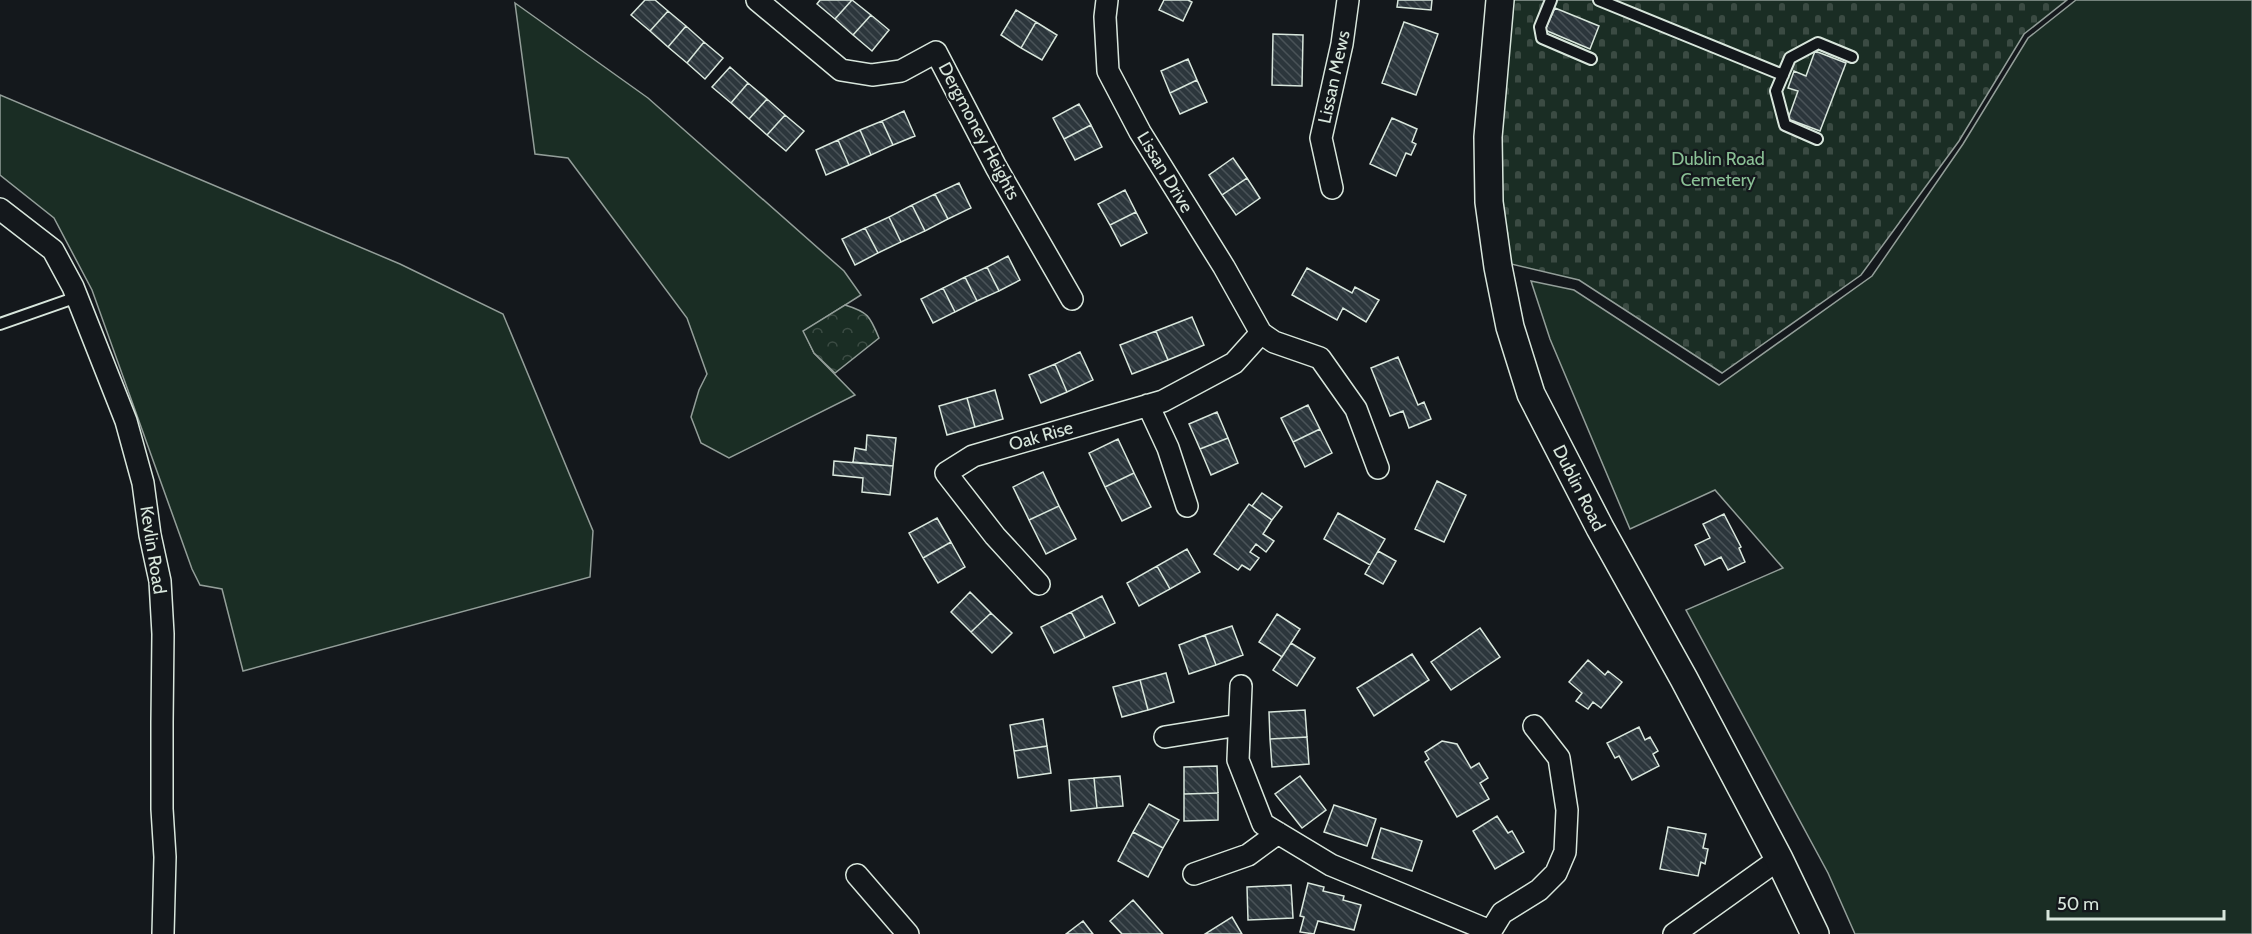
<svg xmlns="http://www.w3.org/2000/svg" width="2252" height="934" font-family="Cabin,sans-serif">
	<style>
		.grass { fill: #1a2d24; stroke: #939e99; stroke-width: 1.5 }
		.cemetery { fill: url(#cemetery-stones); stroke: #939e99; stroke-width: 1.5 }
		.park { fill: url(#park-crowns); stroke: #939e99; stroke-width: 1.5 }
		.building { fill: url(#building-back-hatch); stroke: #d8e6dc; stroke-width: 1.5 }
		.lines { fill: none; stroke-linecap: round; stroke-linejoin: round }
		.service-casing { stroke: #d8e6dc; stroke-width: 14 }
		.minor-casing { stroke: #d8e6dc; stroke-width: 24 }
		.tertiary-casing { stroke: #d8e6dc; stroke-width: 30 }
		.service { stroke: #14181c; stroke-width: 10 }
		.minor { stroke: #14181c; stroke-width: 21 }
		.tertiary { stroke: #14181c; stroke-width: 27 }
		.labels { text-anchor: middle; stroke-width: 4.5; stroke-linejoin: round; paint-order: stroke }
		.street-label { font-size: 18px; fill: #d8e6dc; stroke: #14181c }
		.park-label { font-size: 18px; fill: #8ac095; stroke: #14181c }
	</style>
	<defs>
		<pattern id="cemetery-stones" width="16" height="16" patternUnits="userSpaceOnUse" patternTransform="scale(1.5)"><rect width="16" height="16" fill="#1a2d24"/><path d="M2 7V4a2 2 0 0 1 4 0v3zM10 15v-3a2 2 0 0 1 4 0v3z" fill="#3b4b43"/></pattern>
		<pattern id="park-crowns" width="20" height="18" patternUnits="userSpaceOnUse" patternTransform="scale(1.5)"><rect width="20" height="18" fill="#1a2d24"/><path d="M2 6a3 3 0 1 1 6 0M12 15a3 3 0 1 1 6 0" fill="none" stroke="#3b4b43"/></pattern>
		<pattern id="building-back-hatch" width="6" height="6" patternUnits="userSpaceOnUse" patternTransform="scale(1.5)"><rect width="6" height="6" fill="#2c363c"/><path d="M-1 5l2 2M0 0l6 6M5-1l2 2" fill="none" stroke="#4a5358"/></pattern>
	</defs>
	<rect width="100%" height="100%" fill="#14181c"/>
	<!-- grass -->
	<path class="grass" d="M2076,0H2252V934H1855L1828,873L1686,610L1783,568L1715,490L1630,529L1550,339L1531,281L1574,290L1719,385L1872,276L1963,144L2028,38Z
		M515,3L648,98L844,271L861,295L804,331L814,353L855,395L729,458L701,443L691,417L699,390L707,374L687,318L568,158L535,154Z
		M0,95L400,264L503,314L593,531L590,577L243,671L222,589L200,585L192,569L92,290L54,218L0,175Z"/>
	<!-- cemetery -->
	<path class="cemetery" d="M1512,0H2067L2024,34L1959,141L1861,275L1722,373L1579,280L1511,264L1502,200L1501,137Z"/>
	<!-- park -->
	<path class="park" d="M845,305C868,312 870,316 879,338L835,373L814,353L803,331Z"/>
	<!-- building -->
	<path class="building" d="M645,0H655L668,11L650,31L631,15Z
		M820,0H852L835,19L817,4Z
		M852,0L871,15L853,35L835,19Z
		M1164,0H1188L1192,2L1183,21L1159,10Z
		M1398,0H1432L1431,10L1397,7Z
		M1555,8L1599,26L1590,49L1545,30Z
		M1016,10L1036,22L1021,48L1001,35Z
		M668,11L686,26L668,47L650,31Z
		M871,15L889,30L872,51L853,35Z
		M1036,22L1057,35L1042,60L1021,48Z
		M1404,22L1438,34L1416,95L1382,83Z
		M686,26L704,42L687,63L668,47Z
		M1273,34L1303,35L1302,86L1272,85Z
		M704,42L723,58L705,79L687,63Z
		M1815,51L1846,63L1820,131L1788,119L1798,91L1788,88L1794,71L1806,76Z
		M1188,59L1197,80L1170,93L1161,71Z
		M730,67L748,83L731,103L712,87Z
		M1197,80L1207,102L1180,114L1170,93Z
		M748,83L767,99L749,119L731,103Z
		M767,99L785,115L767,135L749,119Z
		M1079,104L1091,125L1064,139L1053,118Z
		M904,111L915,136L893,145L882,121Z
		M785,115L804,131L786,151L767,135Z
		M1392,118L1417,129L1412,142L1416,144L1411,155L1406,153L1396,176L1370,164Z
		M882,121L893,145L871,155L860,130Z
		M1091,125L1102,147L1075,160L1064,139Z
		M860,130L871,155L849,165L838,140Z
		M838,140L849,165L826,175L816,150Z
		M1233,158L1247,178L1222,195L1209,175Z
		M1247,178L1260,198L1236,215L1222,195Z
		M959,183L971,208L948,219L935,194Z
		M1125,190L1136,212L1110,225L1098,204Z
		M935,194L948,219L925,231L912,205Z
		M912,205L925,231L901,242L889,217Z
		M1136,212L1147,233L1121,246L1110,225Z
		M889,217L901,242L878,253L865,228Z
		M865,228L878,253L855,265L842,239Z
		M1008,256L1020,280L999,291L987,267Z
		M987,267L999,291L977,301L965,277Z
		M1307,268L1352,293L1355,287L1379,300L1366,322L1343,308L1337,320L1292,295Z
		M965,277L977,301L955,312L943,288Z
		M943,288L955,312L933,323L921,299Z
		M1192,317L1204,345L1168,360L1156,331Z
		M1156,331L1168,360L1132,374L1120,345Z
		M1080,352L1093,380L1067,392L1055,364Z
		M1398,357L1418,405L1424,402L1431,419L1409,428L1403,411L1390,416L1371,368Z
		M1055,364L1067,392L1041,403L1029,375Z
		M995,390L1003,419L975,427L967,398Z
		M967,398L975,427L947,435L939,406Z
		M1308,405L1320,429L1293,442L1281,418Z
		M1217,412L1228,438L1200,449L1189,424Z
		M1320,429L1332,453L1305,467L1293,442Z
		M867,435L896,438L893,466L853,462L855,448L866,450Z
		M1228,438L1238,463L1211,475L1200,449Z
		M1118,439L1134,473L1105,487L1089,453Z
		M834,461L893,466L890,495L862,492L863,478L833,475Z
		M1043,472L1059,506L1029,520L1013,487Z
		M1134,473L1151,507L1122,521L1105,487Z
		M1437,481L1466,495L1444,542L1415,529Z
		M1262,493L1282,507L1272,520L1252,506Z
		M1249,504L1272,520L1263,534L1274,541L1266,552L1256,544L1250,552L1259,558L1250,570L1242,565L1238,570L1214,554Z
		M1059,506L1076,539L1046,554L1029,520Z
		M1338,513L1385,539L1370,565L1324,539Z
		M1724,514L1741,547L1739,548L1745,562L1728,570L1721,557L1705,565L1695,545L1710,538L1703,524Z
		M937,518L951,542L923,558L909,533Z
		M951,542L965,567L938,583L923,558Z
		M1187,549L1200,572L1170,589L1157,566Z
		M1378,551L1396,561L1383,584L1365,574Z
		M1157,566L1170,589L1139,606L1127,583Z
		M970,592L991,613L971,632L951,612Z
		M1102,596L1115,623L1085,638L1071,612Z
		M1071,612L1085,638L1054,653L1041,627Z
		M991,613L1012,633L992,653L971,632Z
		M1277,614L1300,629L1282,657L1259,642Z
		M1232,626L1243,655L1216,665L1205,635Z
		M1480,628L1500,657L1451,690L1431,662Z
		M1205,635L1216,665L1189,674L1179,645Z
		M1291,643L1315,658L1297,686L1273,670Z
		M1412,654L1429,680L1374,716L1357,688Z
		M1588,660L1605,675L1608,671L1622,682L1601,708L1593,702L1588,709L1576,701L1582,693L1569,682Z
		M1166,673L1174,702L1148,710L1140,680Z
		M1140,680L1148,710L1122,717L1113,687Z
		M1305,710L1307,737L1270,739L1269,712Z
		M1043,719L1047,746L1014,751L1010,725Z
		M1639,727L1645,740L1650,737L1658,751L1653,754L1659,766L1632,780L1619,756L1615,758L1607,743Z
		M1307,737L1309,764L1272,767L1270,739Z
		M1442,741L1457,744L1471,768L1479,763L1488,778L1480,783L1489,799L1457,817L1425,762L1429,759L1425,752Z
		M1047,746L1051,773L1018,778L1014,751Z
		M1217,766L1218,793L1184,794V767Z
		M1120,776L1123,806L1097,808L1094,778Z
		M1300,776L1326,810L1302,828L1275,794Z
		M1094,778L1097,808L1071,811L1069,780Z
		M1218,793V820L1184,821V794Z
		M1149,804L1179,820L1163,848L1133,832Z
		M1334,805L1376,819L1367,846L1324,832Z
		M1497,816L1508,833L1512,831L1524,852L1495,869L1473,831Z
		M1668,827L1706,834L1703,848L1708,849L1705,864L1701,862L1698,876L1660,869Z
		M1381,828L1422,841L1412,871L1372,858Z
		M1133,832L1163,848L1148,877L1118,861Z
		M1308,883L1324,887L1323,891L1344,896L1343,900L1361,905L1354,930L1318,921L1314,934L1300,932L1304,917L1300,916Z
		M1291,885L1293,918L1248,920L1247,887Z
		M1133,900L1163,934H1122L1110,921Z
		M1232,917L1242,934H1205Z
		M1083,921L1093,934H1066Z"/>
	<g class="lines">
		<!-- service casing -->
		<g class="service-casing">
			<path id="service" d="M1551,0L1540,27L1542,38L1591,59
				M1599,0L1783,75
				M1817,139L1785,125L1776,91L1790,58L1818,43L1852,57
				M0,324L77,297"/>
		</g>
		<!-- minor casing -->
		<g class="minor-casing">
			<path id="minor" d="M757,0L841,70L872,75L901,71L936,52L996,167L1072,299
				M1107,0L1105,17L1108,71L1140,132L1224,267L1261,333L1274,342L1320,358L1356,409L1378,468
				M1332,188L1321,138L1342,44L1348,0
				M0,209L53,250L73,287L126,421L143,483L150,535L160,581L163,634L162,722V809L165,857L163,934
				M1148,405L1168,448L1187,506
				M1039,584L995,536L946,473L973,456L1163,401L1234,363L1261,333
				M1241,686L1238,760L1263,824L1331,865L1490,931
				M1165,737L1239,725
				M1194,874L1248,855L1278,833
				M857,875L908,934
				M1489,934L1502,913L1539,890L1556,873L1565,852L1567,810L1559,758L1534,726
				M1674,934L1779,859"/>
		</g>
		<!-- tertiary casing -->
		<g class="tertiary-casing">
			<path id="tertiary" d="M1500,0L1488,137L1489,202L1498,267L1510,327L1531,394L1600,528L1684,679L1779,859L1815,934"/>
		</g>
		<!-- service -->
		<use href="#service" class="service"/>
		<!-- minor -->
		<use href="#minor" class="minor"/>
		<!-- tertiary -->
		<use href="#tertiary" class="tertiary"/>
	</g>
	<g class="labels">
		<!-- street labels -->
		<g class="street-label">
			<text transform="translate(1334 77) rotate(-78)" y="6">Lissan Mews</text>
			<text transform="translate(979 131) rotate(62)" y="6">Dergmoney Heights</text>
			<text transform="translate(1165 172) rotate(59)" y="6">Lissan Drive</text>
			<text transform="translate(1041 436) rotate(-16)" y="6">Oak Rise</text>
			<text transform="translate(1579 488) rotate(63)" y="6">Dublin Road</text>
			<text transform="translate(153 550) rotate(81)" y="6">Kevlin Road</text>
		</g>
		<!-- park labels -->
		<g class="park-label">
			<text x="1718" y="165">Dublin Road<tspan x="1718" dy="21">Cemetery</tspan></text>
		</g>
	</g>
	<!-- scale -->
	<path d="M2048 910v9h176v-9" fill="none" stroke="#d8e6dc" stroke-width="3"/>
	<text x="2057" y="910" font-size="18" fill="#d8e6dc" stroke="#14181c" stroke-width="4.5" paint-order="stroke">50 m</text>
</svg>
